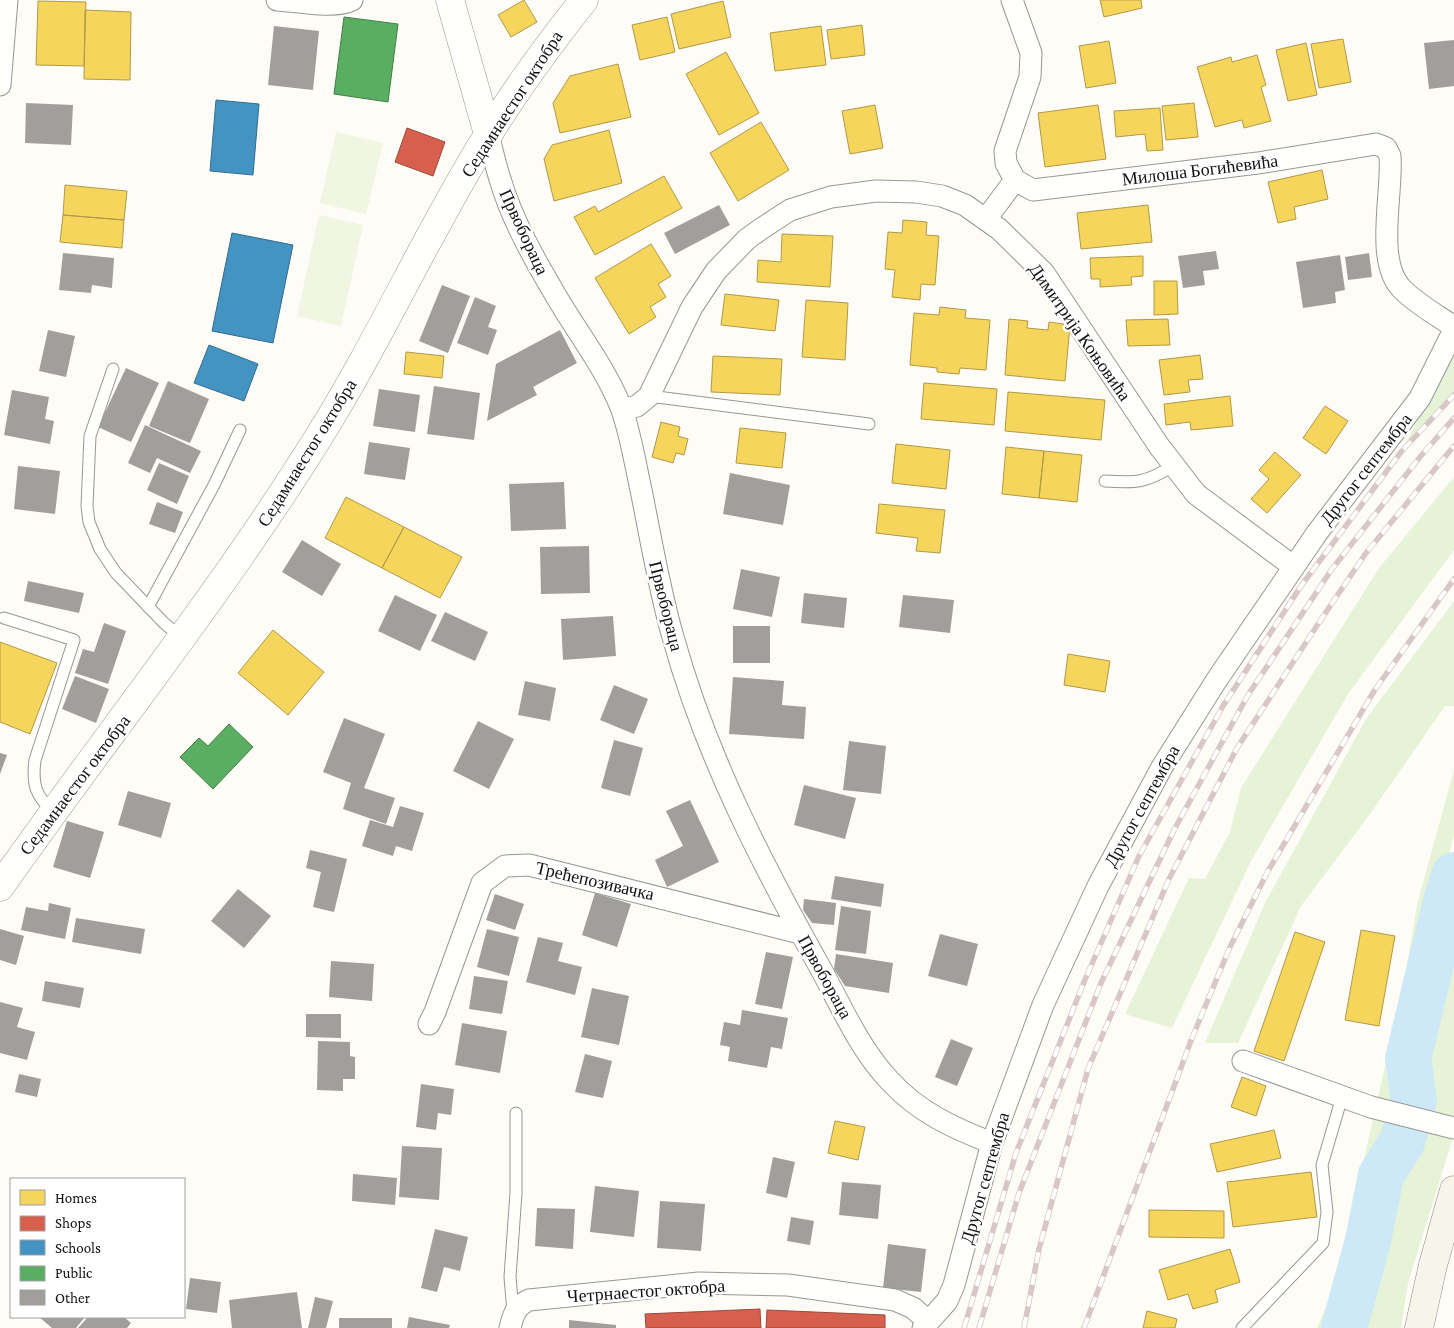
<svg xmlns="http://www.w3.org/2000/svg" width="1454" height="1328" font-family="'Crimson Pro',serif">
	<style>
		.green { fill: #e7f3d7 }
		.pitch { fill: #f0f6e1 }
		.homes { fill: #f6d55c; stroke: #b19a46 }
		.shops { fill: #d6604d; stroke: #9b483b }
		.schools { fill: #4393c3; stroke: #346c8e }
		.public { fill: #5aae61; stroke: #447f49 }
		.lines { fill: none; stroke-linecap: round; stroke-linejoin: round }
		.river { stroke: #cde8f7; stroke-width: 46 }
		.building { fill: #a19f9c }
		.service-casing { stroke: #979795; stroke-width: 13 }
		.minor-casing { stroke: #979795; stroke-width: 23 }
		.tertiary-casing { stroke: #979795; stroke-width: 29 }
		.secondary-casing { stroke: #8e8d8b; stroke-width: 29 }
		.service { stroke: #fffffe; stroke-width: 11 }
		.minor { stroke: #fffffe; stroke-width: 21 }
		.tertiary { stroke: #fffffe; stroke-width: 28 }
		.secondary { stroke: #f6f4eb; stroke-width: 28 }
		.rail-casing { stroke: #d9c6c7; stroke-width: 5.5 }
		.rail { stroke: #fff; stroke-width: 4; stroke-dasharray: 11; stroke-linecap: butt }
		.labels { text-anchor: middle; stroke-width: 5; stroke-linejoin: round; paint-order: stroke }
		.street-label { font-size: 18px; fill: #111; stroke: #fff }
	</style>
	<rect width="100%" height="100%" fill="#fdfcf7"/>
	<!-- green -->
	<path class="green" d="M1454,353V395L1401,452L1450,359Z
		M1454,477V550L1348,694L1251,861L1172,1028L1125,1014L1189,878L1205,879L1230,832L1241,788L1379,568Z
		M1454,601V706H1445L1370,814L1301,906L1238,1043H1205L1265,903L1366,719Z
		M1454,770V835L1417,972L1436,965L1454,896V1134L1408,1283L1401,1328H1317L1337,1280L1405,977L1417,905Z"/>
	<!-- pitch -->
	<path class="pitch" d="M336,132L383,143L366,214L320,203Z
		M319,215L363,225L341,326L297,316Z"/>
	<!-- homes -->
	<path class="homes" d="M524,0L537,22L511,37L498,15Z
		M1100,0H1141L1142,8L1104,17Z
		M38,1L86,2L84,66L36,65Z
		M723,1L731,37L679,49L671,14Z
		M85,10L131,12L130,80L84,79Z
		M667,17L675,52L640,60L632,25Z
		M862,25L865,55L831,59L827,30Z
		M821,26L826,65L775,71L770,33Z
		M1343,39L1351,82L1319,88L1311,44Z
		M1109,41L1116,83L1086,88L1079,46Z
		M1306,43L1317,95L1288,101L1276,50Z
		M726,52L759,113L719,135L686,74Z
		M1257,55L1266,85L1261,87L1271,121L1244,128L1242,120L1215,127L1197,67L1231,57L1232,62Z
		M618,64L631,117L560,133L553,103L570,76Z
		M1194,103L1198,137L1166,140L1162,106Z
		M875,105L883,148L850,154L842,111Z
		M1098,105L1106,159L1045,167L1038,113Z
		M1160,108L1163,150L1147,151L1145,134L1116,137L1114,111Z
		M761,122L789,170L738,201L710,153Z
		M609,130L622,183L554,201L544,159L552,145Z
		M1322,170L1328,199L1294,207L1296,219L1278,223L1268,182Z
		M664,176L682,208L595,255L574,217L595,206L598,212Z
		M65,185L127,191L124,220L63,215Z
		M1148,205L1152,242L1081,249L1077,213Z
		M63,215L124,220L122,248L60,242Z
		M903,220L927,222L926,235L939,236L935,285L921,284L920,300L892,297L895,270L885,269L888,232L902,233Z
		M782,234L833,236L830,287L757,282L758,260L781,262Z
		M651,244L671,276L658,284L666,297L650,307L656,317L629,334L595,278Z
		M1143,256V276L1131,277L1132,285L1100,287V279H1091L1090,258Z
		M1154,281H1177L1178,314L1154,315Z
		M725,294L779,300L775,331L721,325Z
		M806,300L848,303L845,360L802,357Z
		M940,307L966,310L965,318L990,320L986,370L960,368L959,374L937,372V368L910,365L914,313L939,315Z
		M1009,319L1028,321L1027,328L1048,330L1049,322L1070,325L1065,381L1005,375Z
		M1168,319L1170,345L1128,346L1126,320Z
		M406,352L444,356L442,378L404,374Z
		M1200,355L1203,379L1188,380L1190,392L1164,395L1159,360Z
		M713,356L782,359L780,395L711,392Z
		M924,383L997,389L994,425L921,419Z
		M1008,392L1105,400L1101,440L1005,431Z
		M1230,396L1233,426L1191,430L1190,422L1166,425L1164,404Z
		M1325,406L1348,421L1326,454L1303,438Z
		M661,422L680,427L678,436L688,439L684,455L676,453L673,463L652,457Z
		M740,428L786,433L782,468L736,463Z
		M896,444L950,450L946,489L892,483Z
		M1006,447L1044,451L1039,498L1002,494Z
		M1044,451L1082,455L1077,502L1039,498Z
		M1275,452L1301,475L1267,513L1251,499L1269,479L1259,470Z
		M346,497L404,527L382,568L325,538Z
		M879,504L945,510L940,553L916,551L918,538L876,533Z
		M404,527L462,557L440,598L382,568Z
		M273,630L324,672L288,715L238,673Z
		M0,642L57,663L30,734L0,722Z
		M1068,654L1110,661L1105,692L1064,685Z
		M1361,930L1395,936L1379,1026L1345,1020Z
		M1295,932L1325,942L1284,1061L1254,1051Z
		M1242,1077L1266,1086L1256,1116L1231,1107Z
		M835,1121L865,1127L858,1160L828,1153Z
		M1274,1130L1281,1158L1217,1172L1210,1144Z
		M1311,1172L1317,1217L1233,1227L1227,1182Z
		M1149,1210L1224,1211V1238L1149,1237Z
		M1230,1249L1240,1282L1215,1290L1218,1302L1193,1309L1188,1294L1168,1300L1159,1270Z
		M1147,1311L1177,1319L1175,1328H1143Z"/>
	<!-- shops -->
	<path class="shops" d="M407,128L445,142L433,176L395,162Z
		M760,1309L761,1328H646L645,1314Z
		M767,1310L885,1315V1328H766Z"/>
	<!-- schools -->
	<path class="schools" d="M216,100L259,104L253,175L210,171Z
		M232,233L293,245L273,343L212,331Z
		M209,345L258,364L244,401L194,383Z"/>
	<!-- public -->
	<path class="public" d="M344,17L398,24L388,102L334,94Z
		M229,724L253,747L213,789L180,757L199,738L208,746Z"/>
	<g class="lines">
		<!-- river -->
		<path class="river" d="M1344,1328L1368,1241L1381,1175L1402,1142L1414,1101L1408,1059L1445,905L1454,875"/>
	</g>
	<!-- building -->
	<path class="building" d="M274,26L319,31L313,90L268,85Z
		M1454,40V86L1429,89L1424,43Z
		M26,103L73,105L71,145L25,143Z
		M719,205L730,225L675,254L664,233Z
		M1216,251L1219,269L1203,271L1205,285L1183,288L1178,256Z
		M63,253L114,258L112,288L92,285L91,293L59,290Z
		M1369,253L1372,277L1348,280L1345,257Z
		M1340,255L1345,290L1335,292L1336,303L1303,308L1296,262Z
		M442,285L470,296L448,353L419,341Z
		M475,297L496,306L488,327L497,330L488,355L457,343Z
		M48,330L75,336L66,377L39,371Z
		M560,330L577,363L533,387L537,395L487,421L496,364Z
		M126,368L159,383L131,442L98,427Z
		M168,381L209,399L190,443L149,426Z
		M434,386L480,393L474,440L427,434Z
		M379,389L420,395L415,432L373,426Z
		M12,390L49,397L45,419L54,421L50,444L4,435Z
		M145,425L201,451L190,473L157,458L150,473L128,463Z
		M369,442L410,448L405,480L364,474Z
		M159,463L189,476L177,504L147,490Z
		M18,466L60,471L55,514L14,509Z
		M730,473L790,485L783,525L723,514Z
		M564,482L566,529L511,531L509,484Z
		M157,502L183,512L175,533L149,524Z
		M302,540L341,564L322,596L282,572Z
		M589,546L590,593L541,594L540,547Z
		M741,569L780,577L772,617L733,609Z
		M28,581L84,593L79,613L24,601Z
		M804,593L847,598L844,628L801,623Z
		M395,595L437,615L420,651L378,631Z
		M903,595L954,600L950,633L899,627Z
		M445,612L488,632L475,661L431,641Z
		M613,616L616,656L563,660L561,619Z
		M104,623L126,631L108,684L75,673L83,649L94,652Z
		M733,626H770V663H733Z
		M75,676L109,689L96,723L62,709Z
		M733,677L784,681L782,705L806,707L804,739L729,734Z
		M525,681L556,688L550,721L518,715Z
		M614,685L648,699L634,734L600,720Z
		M344,718L385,734L364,788L395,798L386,824L343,809L351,783L323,772Z
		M478,721L514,739L489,789L453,771Z
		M614,740L643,748L630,796L601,788Z
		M849,741L886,746L881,794L843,790Z
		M0,753L7,755L0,774Z
		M804,785L856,798L845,839L794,825Z
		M128,791L171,803L161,838L118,825Z
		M690,800L719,862L667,887L655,860L683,846L666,811Z
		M400,806L424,813L412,851L396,846L393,856L362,846L370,820L393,827Z
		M67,821L104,832L90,878L53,867Z
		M310,850L347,859L334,912L313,907L321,872L306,868Z
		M835,876L884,884L881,907L831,899Z
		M238,889L271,916L244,948L211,921Z
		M595,893L631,904L617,947L582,935Z
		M495,894L524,904L515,930L486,920Z
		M804,899L836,903L834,925L812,923L803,910Z
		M49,903L71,908L65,939L21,930L26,907L48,911Z
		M841,906L871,911L866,954L835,950Z
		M76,918L145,929L141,954L72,942Z
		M0,929L24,936L16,965L0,960Z
		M487,929L519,937L509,976L477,967Z
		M940,934L978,944L967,986L928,976Z
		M538,937L563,943L558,961L582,967L575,995L526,982Z
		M766,952L793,957L782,1009L755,1004Z
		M836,954L893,963L889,993L845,986L834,969Z
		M331,961L374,964L372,1001L329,997Z
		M474,976L508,981L502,1014L469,1009Z
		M45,981L84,988L80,1008L42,1001Z
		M592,988L629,996L619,1045L581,1037Z
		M0,1002L23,1008L17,1027L35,1032L27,1060L0,1053Z
		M742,1010L788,1018L782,1049L771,1047L767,1068L728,1061L730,1047L720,1045L724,1022L740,1025Z
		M306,1014H341V1038L306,1037Z
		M462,1023L507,1031L500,1073L455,1065Z
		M951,1039L973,1048L957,1086L935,1077Z
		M318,1041L350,1042V1056L355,1057V1079H343V1091L317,1090Z
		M585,1054L612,1061L603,1098L575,1092Z
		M19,1074L41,1079L37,1097L15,1092Z
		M421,1084L454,1089L451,1115L438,1113L436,1130L416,1127Z
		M402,1146L442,1148L439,1200L399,1197Z
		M773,1157L795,1162L787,1198L766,1193Z
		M353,1174L397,1178L395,1205L352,1201Z
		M842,1182L881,1185L878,1219L839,1215Z
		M595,1186L639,1191L634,1237L590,1232Z
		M660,1201L705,1204L701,1251L657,1248Z
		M537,1208L575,1209L573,1249L535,1246Z
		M791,1217L814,1221L810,1245L787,1241Z
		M435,1229L468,1237L460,1271L444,1267L437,1292L421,1288Z
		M888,1244L926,1249L921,1292L883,1288Z
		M190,1278L221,1282L217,1313L186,1309Z
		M297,1292L302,1328H232L229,1300Z
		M315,1297L333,1301L326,1328H308Z
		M39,1317H85L76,1328H52Z
		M88,1317H124L131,1323L127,1328H78Z
		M409,1317L450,1325L449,1328H407Z
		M339,1318H392V1328H339Z
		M569,1320L616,1325V1328H569Z"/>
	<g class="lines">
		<!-- service casing -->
		<g class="service-casing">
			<path id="service" d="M113,369L90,436L87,506L89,522L100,549L116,573L164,623L182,638
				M649,396L869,424
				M1105,481C1137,483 1145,483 1173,466
				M148,607L214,485L240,430
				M4,618L74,640L35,760C32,784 35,796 54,812
				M513,1312L510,1277L516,1193V1113
				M1242,1328L1323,1243L1327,1212L1322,1165L1342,1097"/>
		</g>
		<!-- minor casing -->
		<g class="minor-casing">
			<path id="minor" d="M277,0C296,1 335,9 352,0
				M1012,0L1031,53L1030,77L1005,151L1006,163L1015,180
				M0,85L7,0
				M488,134C492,149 495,164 500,179C511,217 532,255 552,289C575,330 605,366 622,410C631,436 635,463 641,490C651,539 659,589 673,637C706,756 762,864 822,971C842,1008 860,1049 889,1080C918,1112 953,1128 992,1143
				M986,219L1015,180L1033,190L1258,163L1376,144L1386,148L1390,156C1393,192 1375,260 1401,288C1415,303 1437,315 1454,327
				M622,410L637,406L649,396L692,307L716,271L747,239L761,229L790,210L831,197L876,191L916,192L942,196L965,205L999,229L1044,273L1159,446L1196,494L1294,567
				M429,1024L435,1012L482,883L505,866L529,865L800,933
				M1243,1061L1371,1107L1454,1128
				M510,1328C513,1315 516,1306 529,1300L699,1283L788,1285L895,1300L913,1308L928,1321
				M923,1328L947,1301L954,1285L992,1143L1043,1005L1098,886L1162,767L1216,681L1317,533L1420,398L1454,330"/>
		</g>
		<!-- tertiary casing -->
		<g class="tertiary-casing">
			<path id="tertiary" d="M450,0L488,134
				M0,887C105,737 221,594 318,438C380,339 427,233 488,135C517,87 550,43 584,0"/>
		</g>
		<!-- secondary casing -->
		<g class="secondary-casing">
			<path id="secondary" d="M1419,1328L1433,1265L1454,1190"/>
		</g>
		<!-- service -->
		<use href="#service" class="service"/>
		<!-- minor -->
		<use href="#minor" class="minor"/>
		<!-- tertiary -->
		<use href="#tertiary" class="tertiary"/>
		<!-- secondary -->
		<use href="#secondary" class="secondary"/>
		<!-- rail casing -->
		<g class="rail-casing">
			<path id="rail" d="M964,1328L1016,1153L1084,982L1139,856L1223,706L1301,586L1401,452L1454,395
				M979,1328L1019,1193L1101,983L1174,830L1248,695L1332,569L1420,457L1454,418
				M1024,1328L1039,1249L1088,1069L1169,879L1237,748L1318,624L1366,553L1454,446
				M1084,1328L1192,1038L1230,947L1268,871L1374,691L1454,579"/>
		</g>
		<!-- rail -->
		<use href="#rail" class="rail"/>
	</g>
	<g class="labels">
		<!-- street labels -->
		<g class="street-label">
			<text transform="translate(512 104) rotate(-57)" y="6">Седамнаестог октобра</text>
			<text transform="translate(1200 170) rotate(-7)" y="6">Милоша Богићевића</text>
			<text transform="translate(524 232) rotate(65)" y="6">Првобораца</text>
			<text transform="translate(1080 332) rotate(55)" y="6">Димитрија Коњовића</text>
			<text transform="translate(307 453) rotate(-58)" y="6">Седамнаестог октобра</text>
			<text transform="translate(1366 469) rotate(-52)" y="6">Другог септембра</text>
			<text transform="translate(666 606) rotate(76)" y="6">Првобораца</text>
			<text transform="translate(75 785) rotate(-53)" y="6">Седамнаестог октобра</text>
			<text transform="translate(1142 806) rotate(-61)" y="6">Другог септембра</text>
			<text transform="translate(595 881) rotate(13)" y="6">Трећепозивачка</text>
			<text transform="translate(825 977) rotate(61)" y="6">Првобораца</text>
			<text transform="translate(985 1178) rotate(-74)" y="6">Другог септембра</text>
			<text transform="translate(646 1291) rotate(-4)" y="6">Четрнаестог октобра</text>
		</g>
	</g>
	<!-- legend -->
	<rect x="10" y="1178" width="175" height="140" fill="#ffffff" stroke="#a0a0a0"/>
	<rect x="20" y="1190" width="25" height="15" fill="#f6d55c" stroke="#a0a0a0"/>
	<text x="55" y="1203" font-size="15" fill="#111111">Homes</text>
	<rect x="20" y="1216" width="25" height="15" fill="#d6604d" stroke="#a0a0a0"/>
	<text x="55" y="1228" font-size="15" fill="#111111">Shops</text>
	<rect x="20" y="1240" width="25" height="15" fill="#4393c3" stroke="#a0a0a0"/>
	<text x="55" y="1253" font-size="15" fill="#111111">Schools</text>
	<rect x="20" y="1266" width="25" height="15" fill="#5aae61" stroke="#a0a0a0"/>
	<text x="55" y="1278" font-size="15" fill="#111111">Public</text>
	<rect x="20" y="1290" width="25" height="15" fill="#a19f9c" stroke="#a0a0a0"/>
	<text x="55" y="1303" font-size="15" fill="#111111">Other</text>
</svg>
